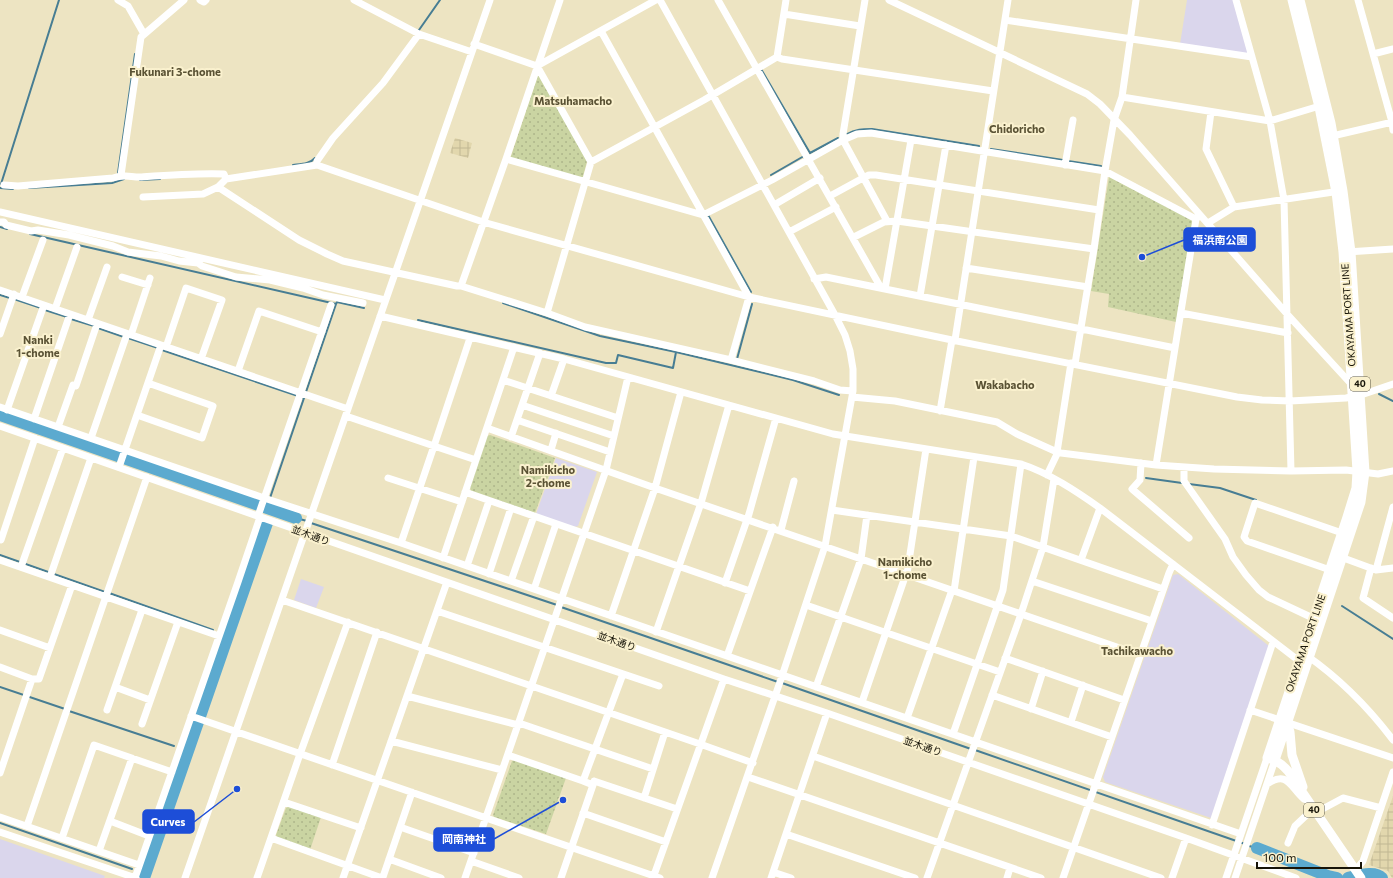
<svg xmlns="http://www.w3.org/2000/svg" width="1393" height="878" font-family="Commissioner,'Noto Sans JP',sans-serif">
	<style>
		.industrial { fill: url(#industrial-grid) }
		.education { fill: #dad6ec }
		.park { fill: url(#park-dots) }
		.lines { fill: none; stroke-linecap: round; stroke-linejoin: round }
		.stream { stroke: #477d93; stroke-width: 2 }
		.river { stroke: #5caacf; stroke-width: 12 }
		.minor { stroke: #fff; stroke-width: 7 }
		.major { stroke: #fff; stroke-width: 9 }
		.labels { text-anchor: middle; stroke-width: 4; stroke-linejoin: round; paint-order: stroke }
		.shield { fill: #faf1ce; stroke: #5b5643; stroke-width: 1 }
		.shield-label { font-size: 9px; font-weight: bold; fill: #171408 }
		.street-label { font-size: 10px; fill: #171408; stroke: #faf1ce }
		.neighbourhood-label { font-size: 11px; font-weight: bold; fill: #5a5234; stroke: #faf1ce }
		.leader { fill: none; stroke: #1d4ed8; stroke-width: 1.5 }
		.callout-dot { fill: #1d4ed8; stroke: #faf1ce; stroke-width: 1.5 }
		.callout { fill: #1d4ed8; stroke: #1d4ed8; stroke-width: 1.5 }
		.callout-label { font-size: 11px; text-anchor: middle; font-weight: bold; fill: #fff }
	</style>
	<defs>
		<pattern id="industrial-grid" width="8" height="8" patternUnits="userSpaceOnUse"><rect width="8" height="8" fill="#e2d7ad"/><path d="M0 4h8M4 0v8" fill="none" stroke="#c1b893"/></pattern>
		<pattern id="park-dots" width="8" height="8" patternUnits="userSpaceOnUse"><rect width="8" height="8" fill="#cad4a2"/><path d="M2 2h.1M6 6h.1" fill="none" stroke="#adb58a" stroke-width="1.8" stroke-linecap="round"/></pattern>
	</defs>
	<rect width="100%" height="100%" fill="#ede4c2"/>
	<!-- industrial -->
	<path class="industrial" d="M455,138L472,143L468,158L450,153Z
		M1393,796V878H1392L1388,871L1369,865Z"/>
	<!-- education -->
	<path class="education" d="M1187,0H1233L1248,54L1180,44Z
		M556,458L597,472L578,526L574,527L536,514Z
		M1178,574L1269,646L1211,818L1105,782L1103,777L1173,575Z
		M301,579L324,587L316,608L294,600Z
		M0,839L105,876L104,878H0Z"/>
	<!-- park -->
	<path class="park" d="M538,75H539L587,161L583,177L581,178L510,159Z
		M1109,177L1191,219L1193,222L1176,322L1108,307L1109,294L1091,291Z
		M490,435L555,458L535,513L471,491L470,487L487,436Z
		M515,760L566,778L546,834L494,817L493,815L512,761Z
		M290,806L321,817L310,850L278,839L276,835L286,808Z"/>
	<g class="lines">
		<!-- stream -->
		<path class="stream" d="M419,30L440,0
			M761,69L810,153
			M847,134C855,129 863,129 872,129L979,146
			M991,149L1063,160
			M810,153L838,138
			M1068,161L1101,166
			M293,165C301,164 310,164 315,158
			M118,173L135,54
			M771,175L804,156
			M140,180L160,179
			M1,184L59,0
			M0,188L13,189
			M29,188L112,183L124,179
			M708,215L751,292
			M0,227L7,229
			M30,234L336,304L337,302L364,308
			M0,295L10,298
			M14,299L41,308
			M503,303L600,336L676,352
			M45,310L67,317
			M71,319L94,326
			M418,320L606,363H616L618,355L673,368L676,352L793,380L839,395
			M98,328L124,337
			M128,338L158,348
			M162,350L304,398
			M737,359L752,304
			M306,392L336,304
			M1379,394L1393,401
			M1146,478L1182,483
			M1189,484L1220,488L1256,500
			M270,498L304,398
			M267,508L269,502
			M296,518L307,521
			M311,523L557,605
			M0,555L105,592
			M109,593L213,630
			M1342,606L1393,639
			M561,607L778,682
			M224,634L228,635
			M782,683L971,749
			M0,687L65,709
			M69,711L174,746
			M185,750L188,751
			M975,750L1245,844
			M0,823L132,869
			M1249,846L1257,848
			M143,873H145"/>
		<!-- river -->
		<path class="river" d="M0,415L296,518
			M1257,848L1328,876L1337,878
			M144,878L267,523
			M1348,878C1358,876 1374,870 1382,878"/>
		<!-- minor -->
		<path class="minor" d="M118,0L128,6L144,34
			M200,0L204,2L206,0
			M354,0L419,34L472,52
			M660,0L835,315L845,335L850,351L853,369V391L825,546L781,679L712,878
			M718,0L881,288
			M865,0L843,134V140L887,221
			M889,0L1087,94L1100,104L1130,135L1287,314L1353,386
			M1236,0L1270,121L1284,200L1291,471
			M1358,0L1392,122L1393,130
			M784,14L860,26
			M1005,20L1252,57
			M601,31L749,297L731,360
			M474,44L537,66L591,162
			M1373,54L1393,49
			M777,57L782,59L993,91
			M537,66L656,0
			M1122,97L1270,121L1323,105
			M1211,112L1206,149L1234,207
			M1328,137L1393,122
			M506,159L703,215L772,180L843,140L857,134L871,133L1105,171L1196,219
			M317,165V161L333,138L383,83L419,34
			M1065,165L1073,120
			M121,175L141,37L184,0
			M4,185L18,186L113,178C124,174 130,177 140,177C169,175 196,173 224,174L226,179
			M218,187L299,240L327,254L343,261L457,286H461L547,313L585,327L731,360L814,381L840,390L853,391
			M830,196L863,178L869,175H876L1099,210
			M143,197L203,194L218,187L226,179L317,165L483,222L749,297L952,340L1237,397L1262,400L1290,401L1346,398L1361,395L1393,384
			M774,205L820,178
			M0,212L385,300
			M0,222H4L6,225L31,231L38,230L69,235L113,246L128,252L161,256L179,261L198,263L202,266L236,277L270,280L303,288L323,295L363,303
			M1208,223L1234,207L1340,191
			M789,232L836,207
			M854,237L884,222L897,221L1094,249
			M1347,252L1393,249
			M966,268L1088,287
			M122,277L148,285
			M814,279L826,277L1175,348
			M461,286L506,159L560,0
			M885,289L911,140
			M0,290L348,409
			M920,296L946,145
			M22,297L43,240
			M55,309L77,247
			M547,313L591,162L704,100L777,57L786,0
			M1181,313L1288,333
			M380,316L564,359L833,434L1021,464C1049,473 1076,491 1100,508L1303,664
			M88,320L107,267
			M0,334L14,294
			M131,335L150,278
			M955,340L1008,0
			M166,347L186,288L222,300L201,359
			M1075,364L1094,249L1105,171L1114,120L1122,97L1136,0
			M238,371L259,311L322,332
			M503,380L618,418
			M551,396L564,359
			M852,397L895,401L997,422L1017,434L1057,452L1061,453L1156,465L1214,469L1291,471L1346,470L1378,474L1393,471
			M522,405L614,436
			M0,407L264,498L401,543L1241,834
			M7,410L44,305
			M940,411L952,340
			M137,415L202,438L213,406L148,383
			M346,416L434,446L470,338
			M34,419L70,314
			M517,420L610,452
			M0,426L724,679L827,713L1186,838L1296,878
			M58,427L73,385L76,386L97,324
			M487,428L655,488L1140,655
			M511,437L540,353
			M91,438L127,334
			M551,450L556,433
			M1057,452L1071,363
			M1141,463L1140,480L1132,489L1189,538
			M1156,465L1196,219L1199,216
			M119,467L161,345
			M1184,467V481L1225,539L1233,557L1246,575L1259,590L1268,597L1317,620
			M1047,475L1058,452
			M388,478L462,502
			M465,492L750,591
			M832,510L1011,536L1163,589
			M258,516L331,305
			M781,530L794,481
			M1,540L35,438
			M401,543L434,446L476,460
			M1338,556L1376,570L1393,568
			M443,558L514,347
			M0,560L219,636
			M1081,560L1100,508
			M467,566L489,501
			M21,567L63,448
			M1371,568L1363,598L1393,618
			M1376,570L1393,507
			M1333,571L1247,541L1244,537L1255,503L1345,534
			M489,574L511,508
			M907,574L926,449
			M50,577L91,458
			M511,581L534,516
			M1032,581L1152,621
			M725,583L749,514L776,418
			M534,589L556,524
			M954,591L974,457
			M282,600L700,744L753,763
			M806,605L1000,672
			M437,611L659,686
			M611,616L655,488L681,392
			M0,630L50,648
			M656,632L701,503L729,405
			M1306,655C1339,678 1368,707 1393,740
			M727,656L773,527
			M1005,658L1124,700
			M0,667L32,679H39L72,585
			M115,687L150,700
			M816,687L861,559L867,515
			M992,695L1112,737
			M407,696L518,725
			M862,702L906,574
			M1031,709L1043,671
			M107,710L142,610
			M1250,710L1393,758
			M191,716L660,878
			M907,718L952,590
			M1071,722L1083,685
			M519,723L653,769
			M142,724L178,622
			M953,734L1003,590L1021,464
			M391,741L502,770
			M508,755L583,781
			M813,756L1161,878
			M332,765L377,632
			M0,773L32,679
			M748,777L1041,878
			M1267,784C1288,770 1290,787 1304,799
			M593,785L594,781L677,809
			M644,798L665,732
			M284,802L361,828
			M583,813L666,842
			M1315,813L1343,798L1381,808
			M0,817L139,865
			M110,821L149,836
			M1212,825L1273,642
			M27,826L147,477
			M400,827L474,853
			M0,832L136,878
			M786,834L915,878
			M62,838L94,745L172,772
			M271,838L382,878
			M1288,843L1295,826L1313,809
			M99,851L132,758
			M389,859L441,878
			M471,861L519,878
			M1356,870L1363,861L1393,772
			M773,872L791,878
			M383,877L412,792
			M135,878L238,582L260,517
			M185,878L490,0
			M257,878L300,754L348,622
			M343,878L447,582
			M465,878L606,470L628,377
			M561,878L593,785L583,781L623,674
			M653,878L724,679
			M771,878L827,713
			M927,878L1020,617L1043,547L1054,479
			M1007,878L1010,868
			M1063,878L1169,573L1173,564
			M1172,878L1186,838
			M1226,878L1267,758
			M1235,878L1275,760"/>
		<!-- major -->
		<path class="major" d="M1292,0L1319,107L1336,192L1343,252L1357,471L1356,488L1347,517L1267,758C1276,760 1282,764 1288,771L1361,878
			M1287,722L1290,732L1292,755L1303,787
			M1275,760L1361,502L1365,472L1351,252L1343,191L1331,123L1300,0"/>
	</g>
	<g class="labels">
		<!-- shield labels -->
		<g class="shield">
			<rect x="1350" y="377" width="20" height="14" rx="3"/>
			<rect x="1304" y="803" width="20" height="14" rx="3"/>
		</g>
		<g class="shield-label">
			<text x="1360" y="387">40</text>
			<text x="1314" y="813">40</text>
		</g>
		<!-- street labels -->
		<g class="street-label">
			<text transform="translate(1348 315) rotate(-94)" y="4">OKAYAMA PORT LINE</text>
			<text transform="translate(311 535) rotate(20)" y="4">並木通り</text>
			<text transform="translate(617 641) rotate(19)" y="4">並木通り</text>
			<text transform="translate(1305 643) rotate(-71)" y="4">OKAYAMA PORT LINE</text>
			<text transform="translate(923 746) rotate(19)" y="4">並木通り</text>
		</g>
		<!-- neighbourhood labels -->
		<g class="neighbourhood-label">
			<text x="175" y="76">Fukunari 3-chome</text>
			<text x="573" y="105">Matsuhamacho</text>
			<text x="1017" y="133">Chidoricho</text>
			<text x="38" y="344">Nanki<tspan x="38" dy="13">1-chome</tspan></text>
			<text x="1005" y="389">Wakabacho</text>
			<text x="548" y="474">Namikicho<tspan x="548" dy="13">2-chome</tspan></text>
			<text x="905" y="566">Namikicho<tspan x="905" dy="13">1-chome</tspan></text>
			<text x="1137" y="655">Tachikawacho</text>
		</g>
	</g>
	<!-- callouts -->
	<path class="leader" d="M1142 257L1184 240M237 789L194 822M563 800L494 839"/>
	<g class="callout-dot">
		<circle cx="1142" cy="257" r="4"/>
		<circle cx="237" cy="789" r="4"/>
		<circle cx="563" cy="800" r="4"/>
	</g>
	<g class="callout">
		<rect x="1184" y="228" width="71" height="23" rx="4"/>
		<rect x="143" y="810" width="51" height="23" rx="4"/>
		<rect x="434" y="828" width="60" height="23" rx="4"/>
	</g>
	<g class="callout-label">
		<text x="1220" y="244">福浜南公園</text>
		<text x="168" y="826">Curves</text>
		<text x="464" y="843">岡南神社</text>
	</g>
	<!-- scale -->
	<path d="M1257 862v6h104v-6" fill="none" stroke="#171408" stroke-width="2"/>
	<text x="1263" y="862" font-size="12" fill="#171408" stroke="#faf1ce" stroke-width="3" paint-order="stroke">100 m</text>
</svg>
